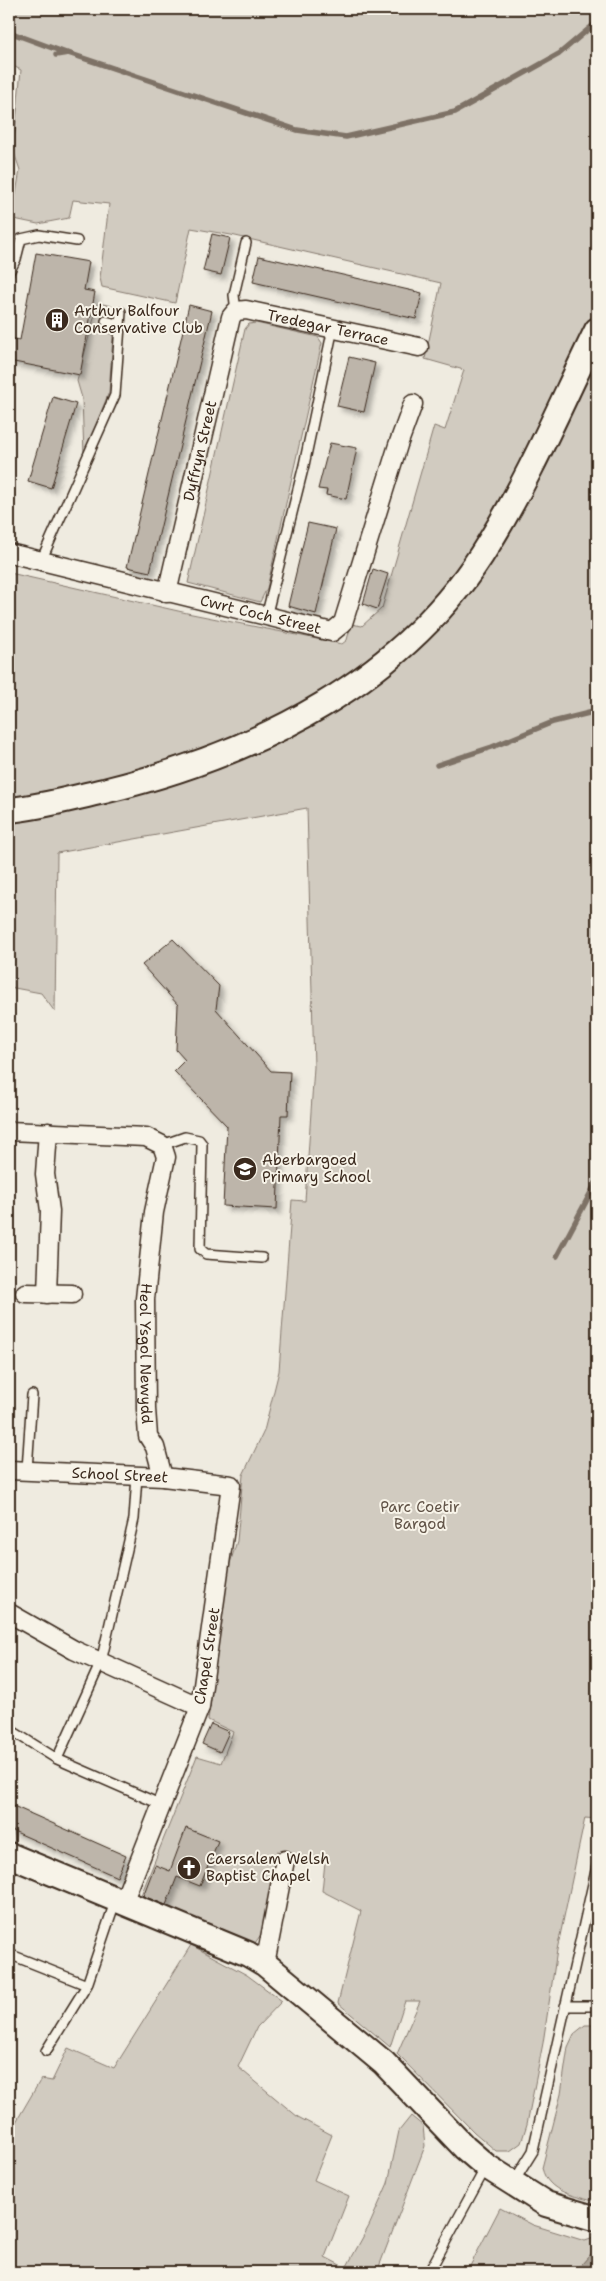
<svg xmlns="http://www.w3.org/2000/svg" width="606" height="2281" font-family="'Shantell Sans',sans-serif">
	<style>
		.green { fill: #d1cbc0; stroke: #867a6f }
		.water { fill: #aaa296; stroke: #7e7266 }
		.lines { fill: none; stroke-linecap: round; stroke-linejoin: round }
		.stream { stroke: #7e7266; stroke-width: 5.5 }
		.building { fill: #bdb5aa; stroke: #3b2a1e; filter: url(#shadow) }
		.lane-casing { stroke: #3b2a1e; stroke-width: 12 }
		.street-casing { stroke: #3b2a1e; stroke-width: 21 }
		.secondary-casing { stroke: #3b2a1e; stroke-width: 28 }
		.lane { stroke: #f7f3e8; stroke-width: 9 }
		.street { stroke: #f7f3e8; stroke-width: 18 }
		.secondary { stroke: #f7f3e8; stroke-width: 24 }
		.labels { text-anchor: middle; stroke-width: 4; stroke-linejoin: round; paint-order: stroke }
		.poi-label { font-size: 15px; fill: #3b2a1e; stroke: #f7f3e8; text-anchor: start }
		.street-label { font-size: 15px; fill: #3b2a1e; stroke: #f7f3e8 }
		.park-label { font-size: 15px; fill: #605246; stroke: #f7f3e8 }
	</style>
	<defs>
		<filter id="shadow"><feDropShadow dx="4.5" dy="4.5" stdDeviation="2.5" flood-color="#0004"/></filter>
	</defs>
	<rect width="100%" height="100%" fill="#efebe0"/>
	<filter id="ink" filterUnits="userSpaceOnUse"><feTurbulence type="fractalNoise" baseFrequency=".02" numOctaves="2"/><feDisplacementMap in="SourceGraphic" scale="10" xChannelSelector="R" yChannelSelector="G"/><feConvolveMatrix kernelMatrix="1 2 1 2 8 2 1 2 1" color-interpolation-filters="sRGB"/></filter>
	<g filter="url(#ink)">
		<!-- green -->
		<path class="green" d="M9,9H597V1819L585,1818L557,1950L543,2043L527,2124L521,2143L510,2151H496L474,2132L397,2054L420,2001H405L390,2047L338,2003L361,1911L322,1891L325,1862L277,1851L262,1933L255,1943L139,1900L197,1756L221,1763L233,1732L208,1720L227,1573L237,1541L243,1475L264,1431L279,1371L292,1200L305,1201L314,1067L307,808L57,853L55,1012L41,993L9,987L10,573L187,613L342,644L347,640L351,624L362,626L382,608L434,426L445,430L464,370L425,359L441,283L231,235L191,228L175,303L102,287L100,278L109,204L73,200L69,218L38,224L9,218V212L14,205L20,170L13,150L21,70L9,64Z
			M98,303L117,307L112,312L103,314L100,327L113,336L109,392L84,455L82,398L77,381Z
			M256,323L318,337L322,343L267,588L260,602L188,583L245,329L249,324Z
			M191,1945L247,1975L282,2001L257,2027L238,2067L298,2117L332,2135L314,2180L349,2196L325,2257L346,2268L369,2226L388,2183L399,2131L411,2116L423,2126L425,2146L377,2272H9V2134L41,2079L52,2081L68,2048L114,2068Z
			M585,2025H597V2202C575,2196 548,2193 542,2168L561,2094L568,2047L574,2034Z
			M500,2208L533,2225L585,2241L597,2237V2247L575,2272H467Z"/>
		<!-- water -->
		<path class="water" d="M597,2247V2272H575Z"/>
		<g class="lines">
			<!-- stream -->
			<path class="stream" d="M9,32L66,53
				M56,55L68,53L297,130L346,137L455,112L559,54L597,22
				M437,765L492,747L553,722L597,711
				M557,1256L597,1181"/>
		</g>
		<!-- building -->
		<path class="building" d="M212,234L230,238L221,275L203,271Z
			M36,253L89,262L84,290L95,292L80,375L9,361V338L20,340Z
			M259,256L422,293L416,319L253,282Z
			M189,305L212,311L150,572L127,567Z
			M349,357L375,363L364,412L337,406Z
			M53,397L76,404L51,488L28,481Z
			M330,443L357,448L346,499L326,495L327,490L318,489Z
			M308,523L336,529L316,614L288,606Z
			M373,569L388,574L377,609L363,604Z
			M173,939L219,986L216,1009L271,1071L290,1072L288,1115H281L277,1209L223,1206L227,1126L174,1071L185,1060L176,1050L178,1005L142,965Z
			M211,1724L229,1732L220,1752L202,1744Z
			M9,1804L126,1856L117,1877L9,1829Z
			M186,1828L218,1841L200,1886L177,1877L166,1905L143,1896L155,1865L170,1871Z"/>
		<g class="lines">
			<!-- lane casing -->
			<g class="lane-casing">
				<path id="lane" d="M9,80L11,105L9,131
					M9,272L16,259L21,239L39,235L77,241
					M236,311L234,295L246,243
					M106,321L120,325
					M41,561L115,395L121,312
					M266,617L304,465L333,328
					M162,1145L185,1137L199,1140L202,1144L200,1249L206,1254L262,1258
					M27,1470L32,1395
					M9,1729L57,1759L162,1805
					M57,1759L101,1662L134,1519L137,1476
					M9,1954L87,1985
					M565,2006H597
					M46,2051L87,1985L113,1908L120,1903
					M513,2183L533,2151L597,1866
					M429,2272L486,2167"/>
			</g>
			<!-- street casing -->
			<g class="street-casing">
				<g id="street">
					<path id="s1" d="M9,553L332,632L343,623L398,445L413,404"/>
					<path id="s2" d="M167,593L231,317L236,311L246,310L419,347"/>
					<path id="s3" d="M9,1131L146,1137L162,1145L166,1157L154,1212L145,1299L146,1409L148,1436L155,1447L163,1477"/>
					<path d="M25,1293L72,1294"/>
					<path d="M47,1294L50,1211L45,1174L48,1132"/>
					<path id="s4" d="M9,1470L163,1477L231,1485L200,1707L126,1895L120,1902"/>
					<path d="M9,1613L74,1650L200,1707"/>
					<path d="M265,1964L285,1860"/>
				</g>
			</g>
			<!-- secondary casing -->
			<g class="secondary-casing">
				<path id="secondary" d="M9,810C41,807 72,798 104,791C256,754 406,681 489,543C531,475 562,401 597,330
					M9,1855L248,1954L265,1964L384,2063L465,2148L486,2166L546,2204L597,2219"/>
			</g>
			<!-- lane -->
			<use href="#lane" class="lane"/>
			<!-- street -->
			<use href="#street" class="street"/>
			<!-- secondary -->
			<use href="#secondary" class="secondary"/>
		</g>
	</g>
	<!-- icons -->
	<defs>
		<g id="building-disc" transform="scale(1.25)"><circle r="9.5" fill="#3b2a1e" stroke="#f7f3e8"/><path d="M-4-6H4V6H1V3H-1V6H-4ZM-2.5-4.3h1.7v1.8h-1.7ZM.8-4.3h1.7v1.8H.8ZM-2.5-1h1.7V.8h-1.7ZM.8-1h1.7V.8H.8Z" fill="#fff"/></g>
		<g id="school-disc" transform="scale(1.25)"><circle r="9.5" fill="#3b2a1e" stroke="#f7f3e8"/><path d="M0-5L7-2L0 1L-7-2ZM-4 1L0 2.5L4 1V4Q0 6-4 4Z" fill="#fff"/></g>
		<g id="church-disc" transform="scale(1.25)"><circle r="9.5" fill="#3b2a1e" stroke="#f7f3e8"/><path d="M-1.2-6h2.4v3.5h3.3v2.4h-3.3V6h-2.4V-.1h-3.3v-2.4h3.3Z" fill="#fff"/></g>
	</defs>
	<g fill-rule="evenodd">
		<use href="#building-disc" x="57" y="320"/>
		<use href="#school-disc" x="245" y="1169"/>
		<use href="#church-disc" x="189" y="1868"/>
	</g>
	<g class="labels">
		<!-- poi labels -->
		<g class="poi-label">
			<text x="74" y="316">Arthur Balfour<tspan x="74" dy="17">Conservative Club</tspan></text>
			<text x="262" y="1165">Aberbargoed<tspan x="262" dy="17">Primary School</tspan></text>
			<text x="206" y="1864">Caersalem Welsh<tspan x="206" dy="17">Baptist Chapel</tspan></text>
		</g>
		<!-- street labels -->
		<g class="street-label">
			<text dy="5" stroke="none"><textPath href="#s2" startOffset="385">Tredegar Terrace</textPath></text>
			<text dy="5" stroke="none"><textPath href="#s2" startOffset="146">Dyffryn Street</textPath></text>
			<text dy="5" stroke="none"><textPath href="#s1" startOffset="259">Cwrt Coch Street</textPath></text>
			<text dy="5" stroke="none"><textPath href="#s3" startOffset="366">Heol Ysgol Newydd</textPath></text>
			<text dy="5" stroke="none"><textPath href="#s4" startOffset="111">School Street</textPath></text>
			<text transform="translate(207 1656) rotate(-81)" y="5">Chapel Street</text>
		</g>
		<!-- park labels -->
		<g class="park-label">
			<text x="420" y="1512">Parc Coetir<tspan x="420" dy="17">Bargod</tspan></text>
		</g>
	</g>
	<!-- margin -->
	<rect width="606" height="2281" fill="none" stroke="#f7f3e8" stroke-width="30"/>
	<rect x="15" y="15" width="576" height="2251" fill="none" stroke="#3b2a1e" stroke-width="2" filter="url(#ink)"/>
</svg>
